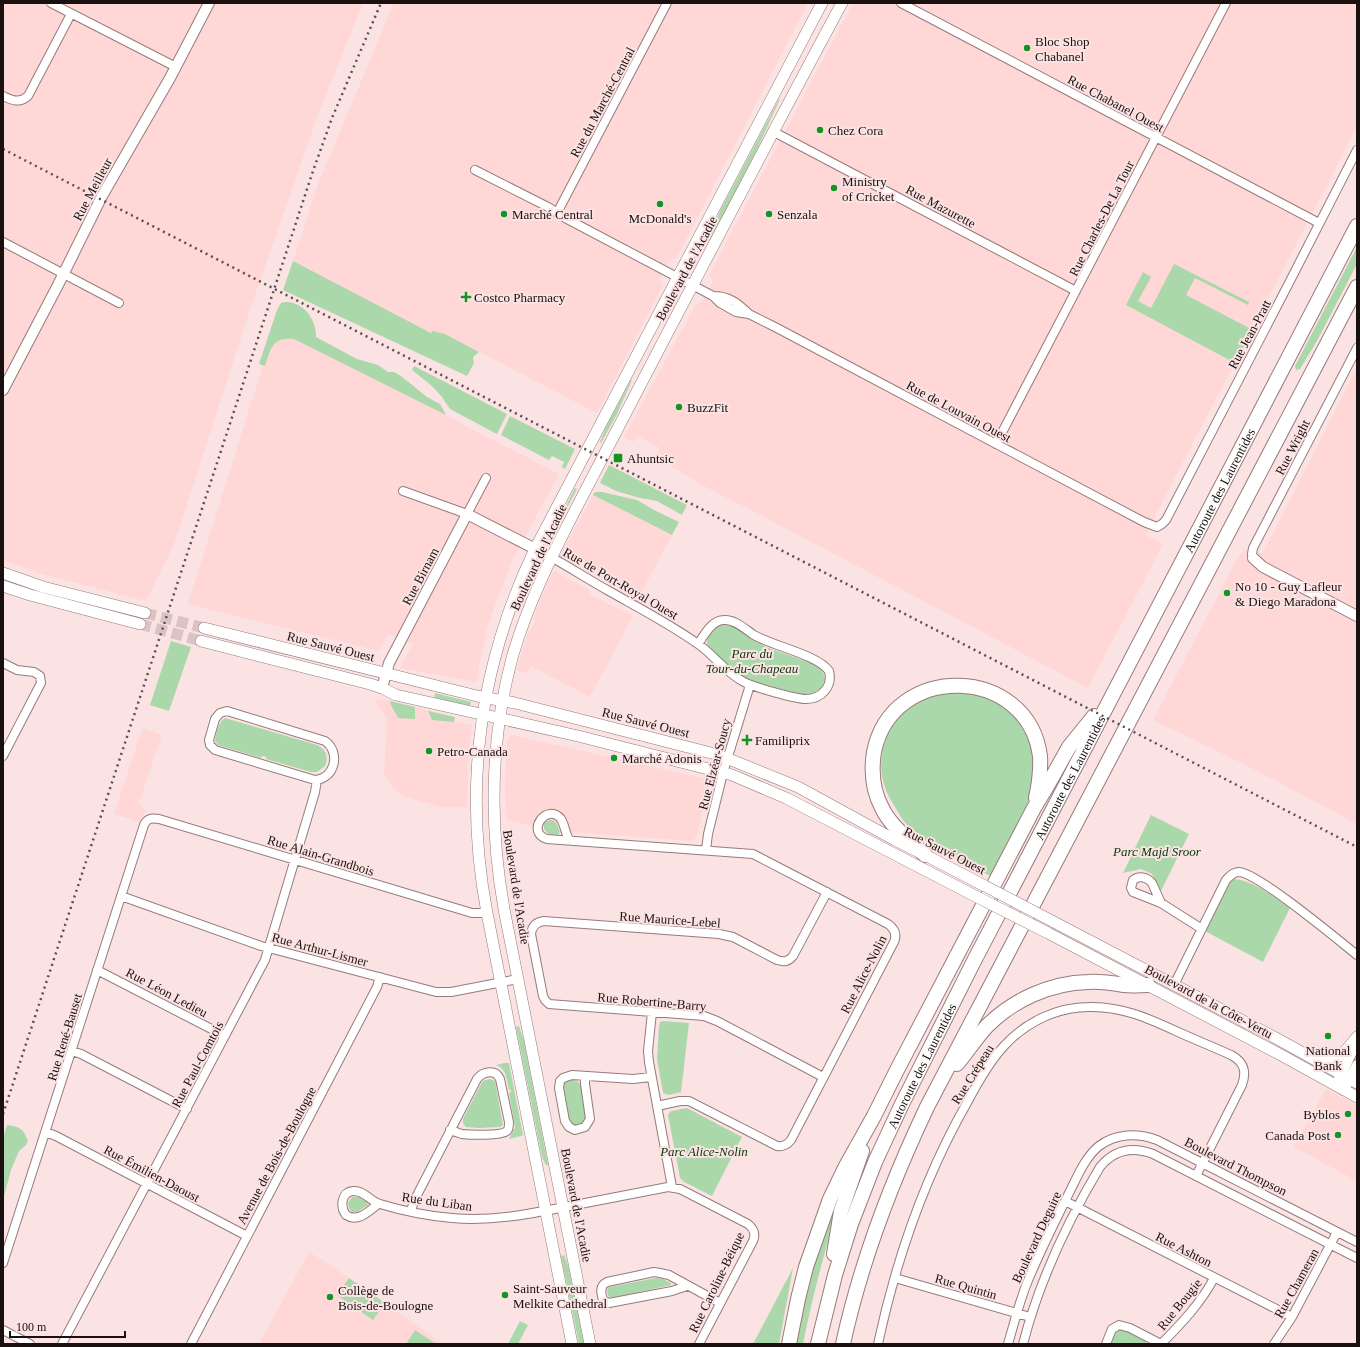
<svg xmlns="http://www.w3.org/2000/svg" width="1360" height="1347" font-family="Georgia,serif">
	<style>
		.built { fill: #fed7d6 }
		.green { fill: #abd8aa }
		.lines { fill: none; stroke-linecap: round; stroke-linejoin: round }
		.secondary-tunnel { stroke: #dac3c3; stroke-width: 11; stroke-dasharray: 11 5.5; stroke-linecap: butt }
		.minor-casing { stroke: #967b7a; stroke-width: 10 }
		.tertiary-casing { stroke: #967b7a; stroke-width: 12 }
		.secondary-casing { stroke: #967b7a; stroke-width: 12 }
		.motorway-casing { stroke: #967b7a; stroke-width: 16 }
		.minor { stroke: #fff; stroke-width: 8 }
		.tertiary { stroke: #fff; stroke-width: 10 }
		.secondary { stroke: #fff; stroke-width: 11 }
		.motorway { stroke: #fff; stroke-width: 14 }
		.rail { stroke: #5e4f4f; stroke-width: 2.5; stroke-dasharray: 2 4; stroke-linecap: butt }
		.secondary-bridge-casing { stroke: #967b7a; stroke-width: 12; stroke-linecap: butt }
		.secondary-bridge { stroke: #fff; stroke-width: 11 }
		.poi-dot { fill: #149426; stroke: #fce3e3; stroke-width: 1.5 }
		.labels { text-anchor: middle; stroke-width: 4; stroke-linejoin: round; paint-order: stroke }
		.poi-label { font-size: 13px; fill: #1a1010; stroke: #fce3e3; text-anchor: start }
		.street-label { font-size: 13px; fill: #1a1010; stroke: #fce3e3 }
		.park-label { font-size: 13px; font-style: italic; fill: #033909; stroke: #fce3e3 }
	</style>
	<rect width="100%" height="100%" fill="#fce3e3"/>
	<!-- built -->
	<path class="built" d="M3,3H363L317,117L251,307L174,544L146,601L42,574L3,560Z
		M394,3H808L676,259L669,260L659,280L663,285L597,413L445,334L431,333L293,261L318,184Z
		M853,3H1357V127L1157,512L1146,535L1163,544L1088,688L755,512L700,484L656,457L660,448L637,436L634,442L624,437L696,304L702,302L713,281L709,275Z
		M275,327L559,474L511,563L487,627L476,682L400,668L413,644L388,634L379,651L188,604Z
		M1357,368V824L1244,764L1153,720L1238,557L1244,550L1263,553Z
		M593,495L672,535L641,593L569,554L563,550Z
		M554,571L590,590L589,594L633,616L590,697L531,666L527,673L517,670L529,629L531,630L536,620L533,619L537,608L548,581Z
		M374,699L390,701L455,717L454,722L472,724L468,767L467,807H440L401,795V794L394,790L384,774L387,720Z
		M143,728L162,735L139,803L146,812L142,816L140,822L114,814Z
		M512,735L706,779L709,783L697,836L692,841L555,831L507,820L505,791L506,753L508,738Z
		M1326,1089L1357,1105V1181L1294,1147Z
		M309,1252L327,1263L443,1344H259Z"/>
	<!-- green -->
	<path class="green" d="M779,99H780L757,149L710,241L708,240L720,211Z
		M1357,247V264L1317,341L1300,369L1296,370L1295,366Z
		M293,261L431,333L433,331L445,334L479,352L473,357L474,363L467,376L283,290Z
		M1174,264L1249,302L1248,305L1195,278L1186,295L1253,330L1235,363L1126,305L1143,272L1151,277L1138,301L1151,308Z
		M285,302C303,301 317,320 316,337L357,359L378,365L388,372H394L401,376L427,397L440,404L446,415L294,339C272,337 271,348 265,366L259,364L277,310L281,303Z
		M414,366L507,414L497,434L450,409L442,397L432,386L412,370Z
		M631,380H632L617,414L601,443L600,442L606,427Z
		M510,416L575,449L565,469L562,467L564,462L552,456L549,460L501,435Z
		M609,465L687,505L682,515L657,501L640,498L616,491L600,483Z
		M575,488L577,489L549,542L548,541Z
		M595,492H602L637,500L654,510L679,522L672,535L593,495Z
		M727,623L735,626L766,647L811,663L819,668L823,672L825,679L821,688L813,694L803,695L751,681L735,672L711,649L707,644C706,632 716,624 727,623Z
		M171,641L191,647L169,711L150,705Z
		M927,692L981,693L1011,710L1022,724L1033,748L1036,777L1030,798L992,877C966,863 935,851 913,831C906,825 900,816 895,807C879,782 877,761 888,733C890,726 894,717 899,711C906,704 918,698 927,692Z
		M435,693L471,702L470,706L434,698Z
		M390,701L415,707V719L398,718L391,705Z
		M428,711L455,717L454,722L432,720Z
		M225,718L317,745C326,749 329,757 325,766L317,772H311L266,759L267,757L262,756L261,758L218,745L215,741C216,734 218,722 225,718Z
		M1151,815L1189,834L1161,891L1152,874L1141,869L1123,873Z
		M550,820C558,821 557,826 560,832L558,835L548,834L544,829V823Z
		M1234,879C1255,881 1273,897 1290,908L1263,962L1205,931L1229,883Z
		M663,1021L689,1023L681,1092L669,1095L663,1093L657,1059L659,1026L660,1022Z
		M519,1026L524,1041L548,1165H546L542,1157L516,1027Z
		M504,1063H509L523,1135L521,1136L509,1139L515,1127L509,1093L511,1092V1090H509C507,1081 507,1069 496,1065Z
		M490,1079L495,1081L503,1125L500,1127L479,1128L466,1127L463,1123V1119L482,1082L485,1080Z
		M572,1079C575,1080 578,1081 580,1084C583,1089 588,1117 585,1122C584,1123 582,1124 580,1125L572,1124L569,1120L563,1087L564,1083L568,1080H572Z
		M687,1108L742,1137L712,1196L684,1182L680,1178L668,1115L671,1111Z
		M7,1125C20,1127 23,1128 28,1141L26,1145L19,1151L11,1170L3,1200V1138Z
		M837,1192L842,1193C827,1243 813,1293 803,1344H792L798,1311Z
		M352,1197H358L367,1202L368,1205L357,1212H352L349,1208L348,1203Z
		M564,1255L568,1265L584,1344H579L561,1256Z
		M793,1268L779,1344H753Z
		M349,1278L385,1303L373,1320L337,1295Z
		M656,1278L663,1279L671,1283V1285L612,1298L608,1296L607,1290L609,1287Z
		M520,1321L528,1325L518,1344H508Z
		M1122,1329C1130,1331 1144,1337 1147,1344H1110L1116,1332Z
		M415,1330L436,1344H406Z"/>
	<g class="lines">
		<!-- secondary-tunnel -->
		<path class="secondary-tunnel" d="M145,613L204,628
			M140,624L201,641"/>
		<!-- minor casing -->
		<g class="minor-casing">
			<path id="minor" d="M51,3L176,67
				M901,3L1319,223
				M3,96C12,100 19,104 28,96L71,14
				M774,132L1076,291
				M475,170L548,207L567,219L713,296L720,303L736,312L749,314L775,327L1144,522L1157,527L1162,524L1166,520L1289,283L1357,150
				M557,213L667,3
				M3,242L119,303
				M713,296C729,296 738,303 749,314
				M996,444L1226,3
				M403,491L467,514L486,478
				M551,557C571,568 589,580 609,591C639,608 670,624 698,644C714,655 726,673 744,682C754,687 795,699 806,699C821,699 833,687 829,671C818,655 773,646 754,635C746,630 735,619 724,620C712,620 705,634 698,644
				M1253,558L1252,554L1253,548L1357,348
				M3,663L17,670L34,672L40,676L41,683L3,756
				M227,711L325,741C341,752 335,779 315,780L215,750L210,745L209,740L215,719L220,713Z
				M569,840C566,835 564,823 561,819C547,802 525,832 547,839L753,854L888,924C895,929 897,935 894,942L791,1140C787,1145 783,1147 777,1146L689,1101H680L657,1106
				M706,850L708,834L723,773L750,685
				M121,896L261,946L436,992H451L518,979
				M1161,903L1152,883C1147,877 1139,875 1133,880L1131,888L1133,892L1161,903L1202,929
				M97,970L225,1036
				M1174,985L1226,880C1230,876 1233,872 1239,872C1258,873 1337,939 1357,955
				M652,1012L648,1051L649,1062L672,1187
				M72,1051L81,1054L187,1109
				M585,1076V1084L590,1119L585,1127L575,1130L569,1127L565,1121L559,1088L560,1081L563,1078L572,1075L633,1079L651,1077
				M823,1077L717,1021L704,1016L549,1004L545,1000L543,996L531,934C532,926 536,922 544,921L719,934L733,937L777,960C784,962 788,962 793,956L827,892
				M46,1132L56,1136L247,1236
				M1065,1201L1292,1317
				M378,1204C369,1211 358,1223 346,1215C340,1207 341,1192 353,1191C364,1190 371,1202 380,1204C403,1211 428,1216 452,1218C494,1222 534,1213 575,1205C606,1199 637,1193 668,1187L680,1189L748,1224C754,1229 756,1234 753,1241L699,1344
				M411,1211L414,1201L477,1079C483,1071 496,1069 500,1079L509,1122C509,1126 509,1129 507,1131C501,1136 470,1135 462,1134C458,1133 454,1131 450,1130
				M3,1263L144,825C147,818 152,818 159,819L472,913H487
				M895,1278L1030,1317
				M687,1286L672,1291L609,1303L603,1300C601,1293 599,1286 607,1282L654,1272L660,1273L669,1275L720,1303
				M3,1330L30,1344
				M62,1344L265,960L315,792L317,780
				M191,1344L377,987L380,977
				M878,1344C896,1260 925,1176 968,1101C978,1082 989,1062 1004,1046C1026,1022 1057,1007 1089,1007C1122,1006 1150,1019 1178,1032C1196,1040 1213,1047 1231,1055C1244,1062 1247,1071 1242,1085L1196,1176
				M1008,1344C1014,1324 1019,1303 1027,1283C1039,1253 1053,1226 1067,1197C1076,1180 1084,1158 1099,1146C1116,1133 1138,1133 1157,1140L1357,1242
				M1023,1344C1039,1282 1067,1222 1100,1167C1114,1150 1132,1146 1153,1154L1357,1258
				M1106,1344L1112,1329L1119,1325L1130,1328L1161,1344
				M1161,1344C1181,1324 1201,1303 1214,1278
				M1274,1344L1292,1317L1337,1232"/>
		</g>
		<!-- tertiary casing -->
		<g class="tertiary-casing">
			<path id="tertiary" d="M3,390L58,285L102,196L170,78L209,3
				M1253,558L1263,567L1357,616
				M382,688L389,663L467,514L551,557
				M1336,1085L1357,1041
				M1344,1090L1357,1065"/>
		</g>
		<!-- secondary casing -->
		<g class="secondary-casing">
			<path id="secondary" d="M3,573L43,587L145,613
				M3,586L30,595L140,624
				M204,628L477,696L515,703L719,755L798,787L895,840L925,855L985,886
				M201,641L370,684L382,688L396,695L578,736L732,775L786,798L979,898
				M1052,921L1274,1037L1357,1083
				M1046,932L1281,1055L1357,1097
				M1316,1060C1340,1060 1342,1056 1357,1037
				M572,1344L487,913C463,786 479,666 535,549L822,3
				M590,1344L504,909C489,824 490,741 512,658C528,602 554,551 581,499C610,443 639,388 668,332C726,222 783,112 842,3"/>
		</g>
		<!-- motorway casing -->
		<g class="motorway-casing">
			<g id="motorway">
				<path d="M925,855C910,840 891,827 882,808C873,791 871,771 874,752C892,661 1028,665 1040,756C1041,771 1039,784 1036,798"/>
				<path d="M957,1064C967,1052 976,1038 987,1026C1013,1000 1050,983 1088,982C1100,981 1112,983 1124,985C1132,986 1140,985 1148,985"/>
				<path d="M834,1254L841,1211L862,1151"/>
				<path d="M789,1344L798,1299L806,1267L830,1199L845,1168L874,1116L897,1070L1034,808L1046,788L1069,747L1094,716"/>
				<path id="s1" d="M818,1344L835,1275L851,1224L875,1162L901,1106L974,961L1357,226"/>
				<path d="M843,1344C861,1261 891,1183 927,1107L1357,287"/>
			</g>
		</g>
		<!-- minor -->
		<use href="#minor" class="minor"/>
		<!-- tertiary -->
		<use href="#tertiary" class="tertiary"/>
		<!-- secondary -->
		<use href="#secondary" class="secondary"/>
		<!-- motorway -->
		<use href="#motorway" class="motorway"/>
		<!-- rail -->
		<path class="rail" d="M3,149L1357,847
			M3,1114L313,171L332,118L381,3"/>
		<!-- secondary-bridge casing -->
		<g class="secondary-bridge-casing">
			<path id="secondary-bridge" d="M985,886L1052,921
				M979,898L1046,932"/>
		</g>
		<!-- secondary-bridge -->
		<use href="#secondary-bridge" class="secondary-bridge"/>
	</g>
	<!-- markers -->
	<g class="poi-dot">
		<circle cx="1027" cy="48" r="4"/>
		<circle cx="820" cy="130" r="4"/>
		<circle cx="834" cy="188" r="4"/>
		<circle cx="660" cy="204" r="4"/>
		<circle cx="504" cy="214" r="4"/>
		<circle cx="769" cy="214" r="4"/>
		<path d="M464 291h4v4h4v4h-4v4h-4v-4h-4v-4h4z"/>
		<circle cx="679" cy="407" r="4"/>
		<rect x="613" y="453" width="10" height="10" rx="2"/>
		<circle cx="1227" cy="593" r="4"/>
		<path d="M745 734h4v4h4v4h-4v4h-4v-4h-4v-4h4z"/>
		<circle cx="429" cy="751" r="4"/>
		<circle cx="614" cy="758" r="4"/>
		<circle cx="1328" cy="1036" r="4"/>
		<circle cx="1348" cy="1114" r="4"/>
		<circle cx="1338" cy="1135" r="4"/>
		<circle cx="505" cy="1295" r="4"/>
		<circle cx="330" cy="1297" r="4"/>
	</g>
	<g class="labels">
		<!-- poi labels -->
		<g class="poi-label">
			<text x="1035" y="46">Bloc Shop<tspan x="1035" dy="15">Chabanel</tspan></text>
			<text x="828" y="135">Chez Cora</text>
			<text x="842" y="186">Ministry<tspan x="842" dy="15">of Cricket</tspan></text>
			<text x="512" y="219">Marché Central</text>
			<text x="777" y="219">Senzala</text>
			<text x="660" y="223" text-anchor="middle">McDonald's</text>
			<text x="474" y="302">Costco Pharmacy</text>
			<text x="687" y="412">BuzzFit</text>
			<text x="627" y="463">Ahuntsic</text>
			<text x="1235" y="591">No 10 - Guy Lafleur<tspan x="1235" dy="15">&amp; Diego Maradona</tspan></text>
			<text x="755" y="745">Familiprix</text>
			<text x="437" y="756">Petro-Canada</text>
			<text x="622" y="763">Marché Adonis</text>
			<text x="1328" y="1055" text-anchor="middle">National<tspan x="1328" dy="15">Bank</tspan></text>
			<text x="1340" y="1119" text-anchor="end">Byblos</text>
			<text x="1330" y="1140" text-anchor="end">Canada Post</text>
			<text x="513" y="1293">Saint-Sauveur<tspan x="513" dy="15">Melkite Cathedral</tspan></text>
			<text x="338" y="1295">Collège de<tspan x="338" dy="15">Bois-de-Boulogne</tspan></text>
		</g>
		<!-- street labels -->
		<g class="street-label">
			<text transform="translate(602 102) rotate(-62)" y="5">Rue du Marché-Central</text>
			<text transform="translate(1116 103) rotate(28)" y="5">Rue Chabanel Ouest</text>
			<text transform="translate(92 189) rotate(-62)" y="5">Rue Meilleur</text>
			<text transform="translate(941 206) rotate(28)" y="5">Rue Mazurette</text>
			<text transform="translate(1101 218) rotate(-63)" y="5">Rue Charles-De La Tour</text>
			<text transform="translate(686 268) rotate(-62)" y="5">Boulevard de l'Acadie</text>
			<text transform="translate(1249 334) rotate(-62)" y="5">Rue Jean-Pratt</text>
			<text transform="translate(959 411) rotate(28)" y="5">Rue de Louvain Ouest</text>
			<text transform="translate(1292 447) rotate(-63)" y="5">Rue Wright</text>
			<text dy="5" stroke="none"><textPath href="#s1" startOffset="946">Autoroute des Laurentides</textPath></text>
			<text transform="translate(538 557) rotate(-65)" y="5">Boulevard de l'Acadie</text>
			<text transform="translate(420 576) rotate(-62)" y="5">Rue Birnam</text>
			<text transform="translate(621 583) rotate(30)" y="5">Rue de Port-Royal Ouest</text>
			<text transform="translate(331 646) rotate(14)" y="5">Rue Sauvé Ouest</text>
			<text transform="translate(646 722) rotate(14)" y="5">Rue Sauvé Ouest</text>
			<text transform="translate(714 764) rotate(-75)" y="5">Rue Elzéar-Soucy</text>
			<text dy="5" stroke="none"><textPath href="#s1" startOffset="622">Autoroute des Laurentides</textPath></text>
			<text transform="translate(945 850) rotate(27)" y="5">Rue Sauvé Ouest</text>
			<text transform="translate(321 855) rotate(17)" y="5">Rue Alain-Grandbois</text>
			<text transform="translate(517 887) rotate(81)" y="5">Boulevard de l'Acadie</text>
			<text transform="translate(670 919) rotate(4)" y="5">Rue Maurice-Lebel</text>
			<text transform="translate(320 949) rotate(15)" y="5">Rue Arthur-Lismer</text>
			<text transform="translate(863 974) rotate(-63)" y="5">Rue Alice-Nolin</text>
			<text transform="translate(167 992) rotate(28)" y="5">Rue Léon Ledieu</text>
			<text transform="translate(652 1001) rotate(5)" y="5">Rue Robertine-Barry</text>
			<text transform="translate(1209 1001) rotate(28)" y="5">Boulevard de la Côte-Vertu</text>
			<text transform="translate(64 1037) rotate(-73)" y="5">Rue René-Bauset</text>
			<text transform="translate(197 1064) rotate(-62)" y="5">Rue Paul-Comtois</text>
			<text dy="5" stroke="none"><textPath href="#s1" startOffset="298">Autoroute des Laurentides</textPath></text>
			<text transform="translate(972 1074) rotate(-58)" y="5">Rue Crépeau</text>
			<text transform="translate(276 1155) rotate(-62)" y="5">Avenue de Bois-de-Boulogne</text>
			<text transform="translate(1236 1166) rotate(27)" y="5">Boulevard Thompson</text>
			<text transform="translate(152 1173) rotate(28)" y="5">Rue Émilien-Daoust</text>
			<text transform="translate(437 1201) rotate(8)" y="5">Rue du Liban</text>
			<text transform="translate(577 1205) rotate(79)" y="5">Boulevard de l'Acadie</text>
			<text transform="translate(1036 1237) rotate(-65)" y="5">Boulevard Deguire</text>
			<text transform="translate(1184 1249) rotate(27)" y="5">Rue Ashton</text>
			<text transform="translate(716 1282) rotate(-64)" y="5">Rue Caroline-Béique</text>
			<text transform="translate(1296 1283) rotate(-61)" y="5">Rue Chameran</text>
			<text transform="translate(966 1286) rotate(16)" y="5">Rue Quintin</text>
			<text transform="translate(1179 1304) rotate(-51)" y="5">Rue Bougie</text>
		</g>
		<!-- park labels -->
		<g class="park-label">
			<text x="752" y="658">Parc du<tspan x="752" dy="15">Tour-du-Chapeau</tspan></text>
			<text x="1157" y="856">Parc Majd Sroor</text>
			<text x="704" y="1156">Parc Alice-Nolin</text>
		</g>
	</g>
	<!-- border -->
	<rect width="1360" height="1347" fill="none" stroke="#1a1010" stroke-width="8"/>
	<!-- scale -->
	<path d="M10 1331v6h115v-6" fill="none" stroke="#1a1010" stroke-width="2"/>
	<text x="16" y="1331" font-size="12" fill="#1a1010" stroke="#fce3e3" stroke-width="3" paint-order="stroke">100 m</text>
</svg>
